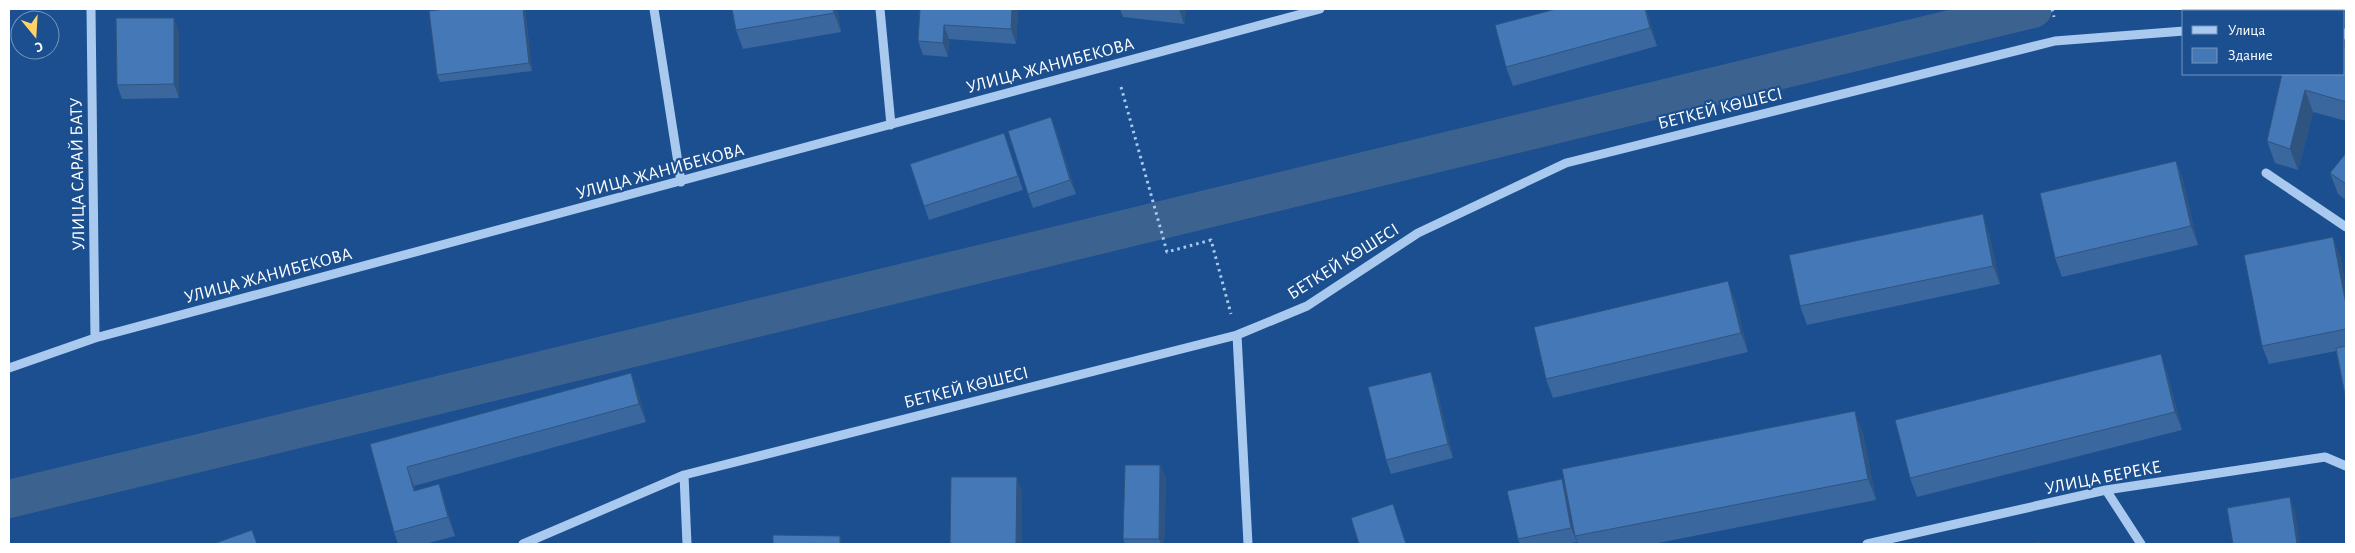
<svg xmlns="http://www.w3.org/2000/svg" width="2355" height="553" font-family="'Alegreya Sans',sans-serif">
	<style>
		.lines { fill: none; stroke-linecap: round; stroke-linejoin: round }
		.canal { stroke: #3c6290; stroke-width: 38 }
		.path { stroke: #a9c9ee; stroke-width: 3; stroke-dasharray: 2.5 4; stroke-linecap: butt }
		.minor { stroke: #a9c9ee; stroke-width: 9 }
		.wall { fill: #3a679d }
		.shaded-wall { fill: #305480 }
		.building { fill: #4478b7; stroke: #305480 }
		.labels { text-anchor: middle; stroke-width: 4.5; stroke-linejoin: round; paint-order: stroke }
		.street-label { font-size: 18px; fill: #fff; stroke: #1b4f8f }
	</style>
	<rect width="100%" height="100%" fill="#1b4f8f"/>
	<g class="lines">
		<!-- canal -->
		<path class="canal" d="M9,499L2033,9"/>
		<!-- path -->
		<path class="path" d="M2052,9L2054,17
			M1121,87L1167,252L1211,240L1231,314"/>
		<!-- minor -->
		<path class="minor" d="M91,9L95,338
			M654,9L681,182
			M880,9L891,125
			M2344,33L2346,35
			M2266,173L2346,227
			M1237,335L1248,544
			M9,368L95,338L1320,9
			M684,475L687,544
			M2106,490L2141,544
			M523,544L684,475L1237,335L1307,306L1418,233L1566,163L2055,41L2184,31
			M1867,544L2106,490L2325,457L2346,466"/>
	</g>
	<!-- wall -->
	<path class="wall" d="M525,9L532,71L440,82L437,75Z
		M732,9H837L841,32L743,49L736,30Z
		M920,9H1018L1016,44L949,39L948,57L923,55L918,41Z
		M1120,9H1186L1184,24L1123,17Z
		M1556,9H1646L1657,46L1513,86L1506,67Z
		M179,32V98L122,99L117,85Z
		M2346,47V121L2313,112L2298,170L2275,163L2267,141L2282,74Z
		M1056,131L1076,194L1033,208L1028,194Z
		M1009,147L1023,190L929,220L924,206Z
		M2346,153V200L2338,194L2330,173Z
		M2176,161L2183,180L2198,245L2062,277L2055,258Z
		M1989,233L2000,284L1807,325L1800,306Z
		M2340,255L2346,288V400L2336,351L2269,364L2262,346Z
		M1735,300L1748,352L1553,398L1546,379Z
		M2167,372L2182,430L1917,497L1910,478Z
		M631,373L638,392L646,422L414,486L415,491L439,484L445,503L455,536L425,544H398L394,532L370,444Z
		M1436,386L1453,458L1391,474L1386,460Z
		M1863,433L1876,500L1653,544H1578L1576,537L1577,542L1566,544H1520L1518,539L1562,479L1566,493Z
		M1160,465L1166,479L1164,544H1125L1123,539Z"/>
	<!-- shaded-wall -->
	<path class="shaded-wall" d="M523,9H525L532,71L529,63Z
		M833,9H837L841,32L834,13Z
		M1012,9H1018L1016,44L1011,29Z
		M1179,9H1186L1184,24Z
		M1645,9H1646L1657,46L1650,28Z
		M174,18L179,32V98L174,84Z
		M944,25L949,39L948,57L943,43Z
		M2305,90L2313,112L2298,170L2290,149Z
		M1051,117L1056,131L1076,194L1070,180Z
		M1004,133L1009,147L1023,190L1018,176Z
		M2176,161L2183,180L2198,245L2191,226Z
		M1983,214L1989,233L2000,284L1993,266Z
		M2333,237L2340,255L2346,288V304Z
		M1728,281L1735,300L1748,352L1741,333Z
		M2161,354L2167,372L2182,430L2175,412Z
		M1431,372L1436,386L1453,458L1448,444Z
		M631,373L638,392L646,422L639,404Z
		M1855,411L1863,433L1876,500L1868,479Z
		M1160,465L1166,479L1164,544H1161L1159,539Z
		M407,467L414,486L421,510L414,491Z
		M1017,477L1022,491V544H1016Z
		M1562,479L1567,493L1577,542L1571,528Z
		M439,484L445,503L455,536L448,517Z
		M2290,497L2295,511L2300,544H2297Z
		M840,536L843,544H840Z"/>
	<!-- building -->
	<path class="building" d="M445,9H523L529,63L437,75L429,11Z
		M732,9H833L834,13L736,30Z
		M920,9H1012L1011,29L944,25L943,43L918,41Z
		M1556,9H1645L1650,28L1506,67L1495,25Z
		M116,18H174V84L117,85Z
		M2344,47H2346V102L2305,90L2290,149L2267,141L2282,74H2344Z
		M1051,117L1070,180L1028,194L1008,131Z
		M1004,133L1018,176L924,206L910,164Z
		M2346,153V184L2330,173Z
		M2176,161L2191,226L2055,258L2040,193Z
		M1983,214L1993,266L1800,306L1789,255Z
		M2333,237L2346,304V329L2262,346L2244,255Z
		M1728,281L1741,333L1546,379L1534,327Z
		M2346,346V400L2336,348Z
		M2161,354L2175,412L1910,478L1895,420Z
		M1431,372L1448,444L1386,460L1368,387Z
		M631,373L639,404L407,467L414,491L439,484L448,517L394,532L370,444Z
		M1855,411L1868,479L1575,536L1562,469Z
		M1125,465H1160L1159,539H1123Z
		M951,477H1017L1016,544H950Z
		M1562,479L1571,528L1518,539L1507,491Z
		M2290,497L2297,544H2233L2227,508Z
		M1393,504L1406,544H1359L1351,518Z
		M252,530L257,544H213Z
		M773,535L840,536V544H773Z
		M2040,542L2041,544H2029Z"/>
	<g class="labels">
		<!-- street labels -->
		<g class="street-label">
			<text transform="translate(1050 65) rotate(-15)" y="6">УЛИЦА ЖАНИБЕКОВА</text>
			<text transform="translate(1720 108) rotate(-14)" y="6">БЕТКЕЙ КӨШЕСІ</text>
			<text transform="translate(660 171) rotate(-15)" y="6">УЛИЦА ЖАНИБЕКОВА</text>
			<text transform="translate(77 174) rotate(-91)" y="6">УЛИЦА САРАЙ БАТУ</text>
			<text transform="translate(1343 261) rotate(-32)" y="6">БЕТКЕЙ КӨШЕСІ</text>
			<text transform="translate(268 275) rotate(-15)" y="6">УЛИЦА ЖАНИБЕКОВА</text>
			<text transform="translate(966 387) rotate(-14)" y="6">БЕТКЕЙ КӨШЕСІ</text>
			<text transform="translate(2103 477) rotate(-11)" y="6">УЛИЦА БЕРЕКЕ</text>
		</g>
	</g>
	<!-- border -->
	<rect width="2355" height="553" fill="none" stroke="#ffffff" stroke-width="20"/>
	<!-- legend -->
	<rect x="2182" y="10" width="162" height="65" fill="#1b4f8f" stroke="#7695bc"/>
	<rect x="2192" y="26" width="25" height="8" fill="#a9c9ee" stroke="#7695bc"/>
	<text x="2228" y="35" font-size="15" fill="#ffffff">Улица</text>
	<rect x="2192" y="48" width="25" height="15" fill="#4478b7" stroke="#7695bc"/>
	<text x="2228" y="60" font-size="15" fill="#ffffff">Здание</text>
	<!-- north arrow -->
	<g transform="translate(35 35) rotate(162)"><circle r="24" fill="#1b4f8f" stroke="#7695bc"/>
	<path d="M0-4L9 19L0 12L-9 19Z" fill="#ffd166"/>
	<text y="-8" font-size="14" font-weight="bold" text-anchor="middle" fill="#ffffff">С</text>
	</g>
</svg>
